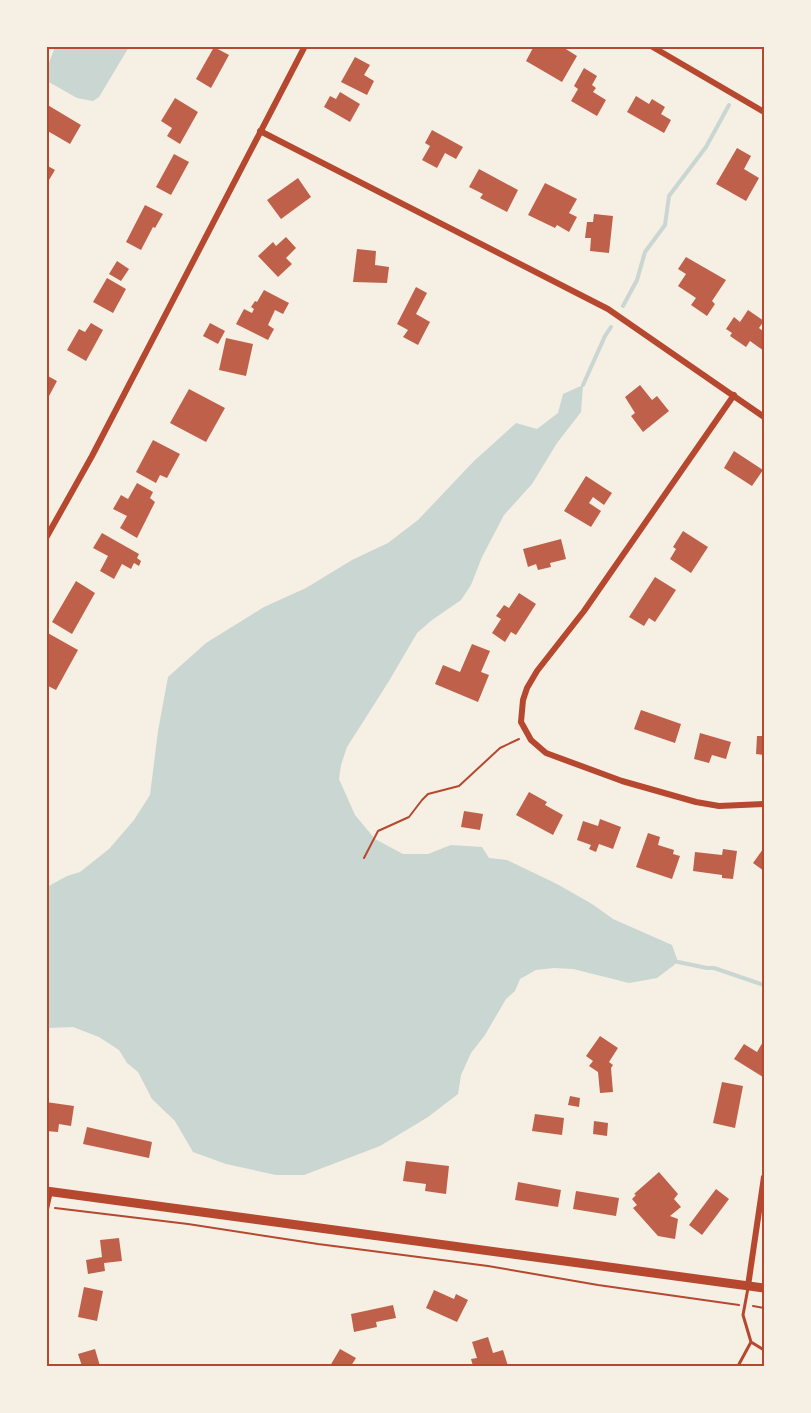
<svg xmlns="http://www.w3.org/2000/svg" width="811" height="1413" font-family="Commissioner,sans-serif">
	<style>
		.water { fill: #c9d6d2 }
		.lines { fill: none; stroke-linecap: round; stroke-linejoin: round }
		.stream { stroke: #c9d6d2; stroke-width: 4 }
		.building { fill: #bf614a }
		.path { stroke: #b5482f; stroke-width: 2 }
		.service { stroke: #b5482f; stroke-width: 3 }
		.minor { stroke: #b5482f; stroke-width: 6 }
		.secondary { stroke: #b5482f; stroke-width: 9 }
		.neatline { fill: none; stroke: #b5482f; stroke-width: 2 }
	</style>
	<rect width="100%" height="100%" fill="#f6efe4"/>
	<!-- water -->
	<path class="water" d="M55,47V46L129,47L99,97L93,101L77,98L47,81V68Z
		M583,385L581,412L557,443L532,484L504,515L482,557L471,585L461,600L432,620L417,633L389,681L347,747L341,765L339,779L355,815L375,839L403,854H428L451,845L482,847L489,858L507,860L557,884L592,904L613,919L672,945L678,962L657,978L629,983L573,969L554,968L536,970L520,979L515,991L506,999L485,1035L471,1053L461,1075L458,1094L428,1117L380,1146L304,1175H276L226,1164L193,1152L175,1121L152,1099L138,1072L127,1063L119,1050L99,1037L73,1027L47,1028V887L67,876L80,872L109,849L134,820L150,795L158,731L168,677L206,643L264,607L306,588L352,560L388,543L418,520L474,461L516,423L537,429L558,413L563,394Z"/>
	<g class="lines">
		<!-- stream -->
		<path class="stream" d="M623,306L637,280L645,252L665,225L669,196L706,147L729,105
			M583,385L605,336L611,327
			M678,962L707,968H714L764,985"/>
	</g>
	<!-- building -->
	<path class="building" d="M534,46H561L577,56L562,82L526,61Z
		M214,47L229,55L211,88L196,79Z
		M355,57L370,65L364,75L374,81L367,95L341,82Z
		M584,68L597,76L592,85L596,88L593,92L606,100L597,116L571,101L578,89L574,86Z
		M340,92L360,104L350,122L324,107L330,96L336,99Z
		M636,96L649,104L652,99L665,107L661,114L671,120L664,133L627,112Z
		M175,98L198,112L180,144L167,136L172,128L161,121Z
		M46,104L81,125L70,144L46,130Z
		M432,130L463,147L456,159L445,153L437,168L422,160L430,146L425,143Z
		M737,148L751,156L744,169L759,178L746,201L716,184Z
		M174,154L189,162L171,195L156,187Z
		M46,165L55,170L46,185Z
		M479,169L518,190L507,212L480,198L483,194L469,187Z
		M298,178L311,197L281,219L267,200Z
		M545,183L577,199L569,213L577,217L569,232L557,225L555,228L528,215Z
		M145,205L163,214L155,228L153,227L141,250L126,242Z
		M594,214L613,216L609,253L590,251L591,238H585L587,222H593Z
		M286,237L296,248L286,258L292,264L278,277L258,256L273,242L276,246Z
		M357,249L376,251L375,265L389,267L387,283L353,282Z
		M686,257L726,280L712,301L715,304L707,316L691,305L696,298L678,286L686,274L678,269Z
		M117,261L129,269L121,281L109,274Z
		M107,278L126,289L113,313L93,302Z
		M416,287L427,293L416,314L430,322L418,345L403,337L408,330L397,324Z
		M264,290L289,303L283,314L275,310L268,325L274,329L268,340L236,324L244,309L252,313L254,309L251,307L255,301L257,302Z
		M748,310L764,321L759,328L764,332V351L750,341L746,347L730,336L732,333L726,329L734,317L740,322Z
		M91,323L103,330L86,361L67,350L79,329L85,332Z
		M210,323L225,331L218,344L203,336Z
		M226,338L253,344L246,376L219,370Z
		M46,375L57,381L49,396L46,395Z
		M640,385L652,400L657,396L669,411L643,432L631,416L635,413L625,397Z
		M189,389L225,408L206,442L170,423Z
		M153,440L180,454L167,478L160,475L156,483L136,472Z
		M734,451L763,470L752,486L724,468Z
		M586,476L612,493L604,505L593,497L589,503L601,511L591,527L564,511Z
		M137,483L153,492L150,498L155,502L137,538L120,528L127,516L113,509L121,495L128,499Z
		M683,531L708,547L691,573L670,559L676,549L673,547Z
		M102,533L139,554L137,558L141,561L139,566L134,563L131,569L122,564L114,579L100,571L108,556L93,548Z
		M561,539L566,559L550,563L551,567L538,570L536,564L528,567L523,549Z
		M655,577L676,590L655,622L649,618L644,626L629,617Z
		M76,581L95,593L72,634L52,622Z
		M519,593L536,604L516,635L511,632L505,642L492,633L501,619L496,616L504,605L509,608Z
		M46,632L78,650L56,690L46,685Z
		M472,644L490,651L481,672L489,675L478,702L435,684L443,665L460,672Z
		M641,710L681,724L675,743L634,729Z
		M700,733L731,742L726,759L712,755L709,763L694,759Z
		M757,736H764V755L756,754Z
		M529,792L547,802L545,805L563,815L553,835L516,815Z
		M464,811L483,814L480,830L461,827Z
		M600,819L621,827L613,849L599,844L596,852L589,849L591,845L577,840L583,821L598,826Z
		M648,833L660,837L658,845L674,850L673,854L680,856L672,879L636,867Z
		M723,849L737,851L733,879L722,878V875L693,871L695,852L722,855Z
		M763,849L764,850V871L753,863Z
		M600,1036L618,1048L609,1062L613,1065L611,1068L613,1092L600,1093L598,1072L589,1066L593,1061L586,1056Z
		M764,1040V1075L763,1077L734,1059L744,1044L757,1052Z
		M722,1082L743,1086L735,1128L713,1123Z
		M570,1096L580,1098L579,1107L568,1105Z
		M46,1102L74,1106L71,1126L59,1124L58,1132L46,1131Z
		M535,1114L564,1118L562,1135L532,1131Z
		M594,1121L608,1123L607,1136L593,1134Z
		M87,1127L152,1142L149,1158L83,1144Z
		M406,1161L449,1166L446,1194L425,1191L426,1184L403,1181Z
		M659,1172L678,1194L674,1199L681,1207L670,1216L678,1219L675,1239L658,1236L633,1208L637,1205L632,1199L636,1195L634,1194Z
		M518,1182L561,1190L558,1207L515,1200Z
		M716,1189L729,1199L702,1235L689,1225Z
		M576,1191L619,1198L616,1216L573,1209Z
		M119,1238L122,1261L104,1263L105,1271L88,1274L86,1260L102,1257L100,1240Z
		M84,1287L103,1291L97,1321L78,1317Z
		M434,1290L454,1299L456,1294L468,1300L457,1322L426,1308Z
		M393,1305L396,1318L376,1322L377,1327L354,1332L351,1314Z
		M488,1337L493,1353L503,1350L508,1366H473L471,1359L477,1358L472,1342Z
		M95,1349L100,1366H82L78,1354Z
		M340,1349L356,1358L351,1366H330Z"/>
	<g class="lines">
		<!-- path -->
		<path class="path" d="M364,858L378,831L409,817L422,800L428,794L459,786L500,748L519,739
			M55,1208L188,1224L318,1244L488,1266L598,1285L739,1305
			M753,1306L764,1308"/>
		<!-- service -->
		<path class="service" d="M748,1288L743,1315L751,1342L764,1350
			M738,1366L751,1342"/>
		<!-- minor -->
		<path class="minor" d="M651,46L764,112
			M260,131L608,309L764,417
			M734,395L584,611L537,671L527,688L523,700L521,722L531,740L546,753L622,781L696,802L719,806L764,804
			M46,538L92,456L305,46
			M46,1209L50,1191
			M748,1286L764,1177"/>
		<!-- secondary -->
		<path class="secondary" d="M46,1191L764,1288"/>
	</g>
	<!-- border -->
	<rect width="811" height="1413" fill="none" stroke="#f6efe4" stroke-width="96"/>
	<rect x="48" y="48" width="715" height="1317" class="neatline"/>
</svg>
